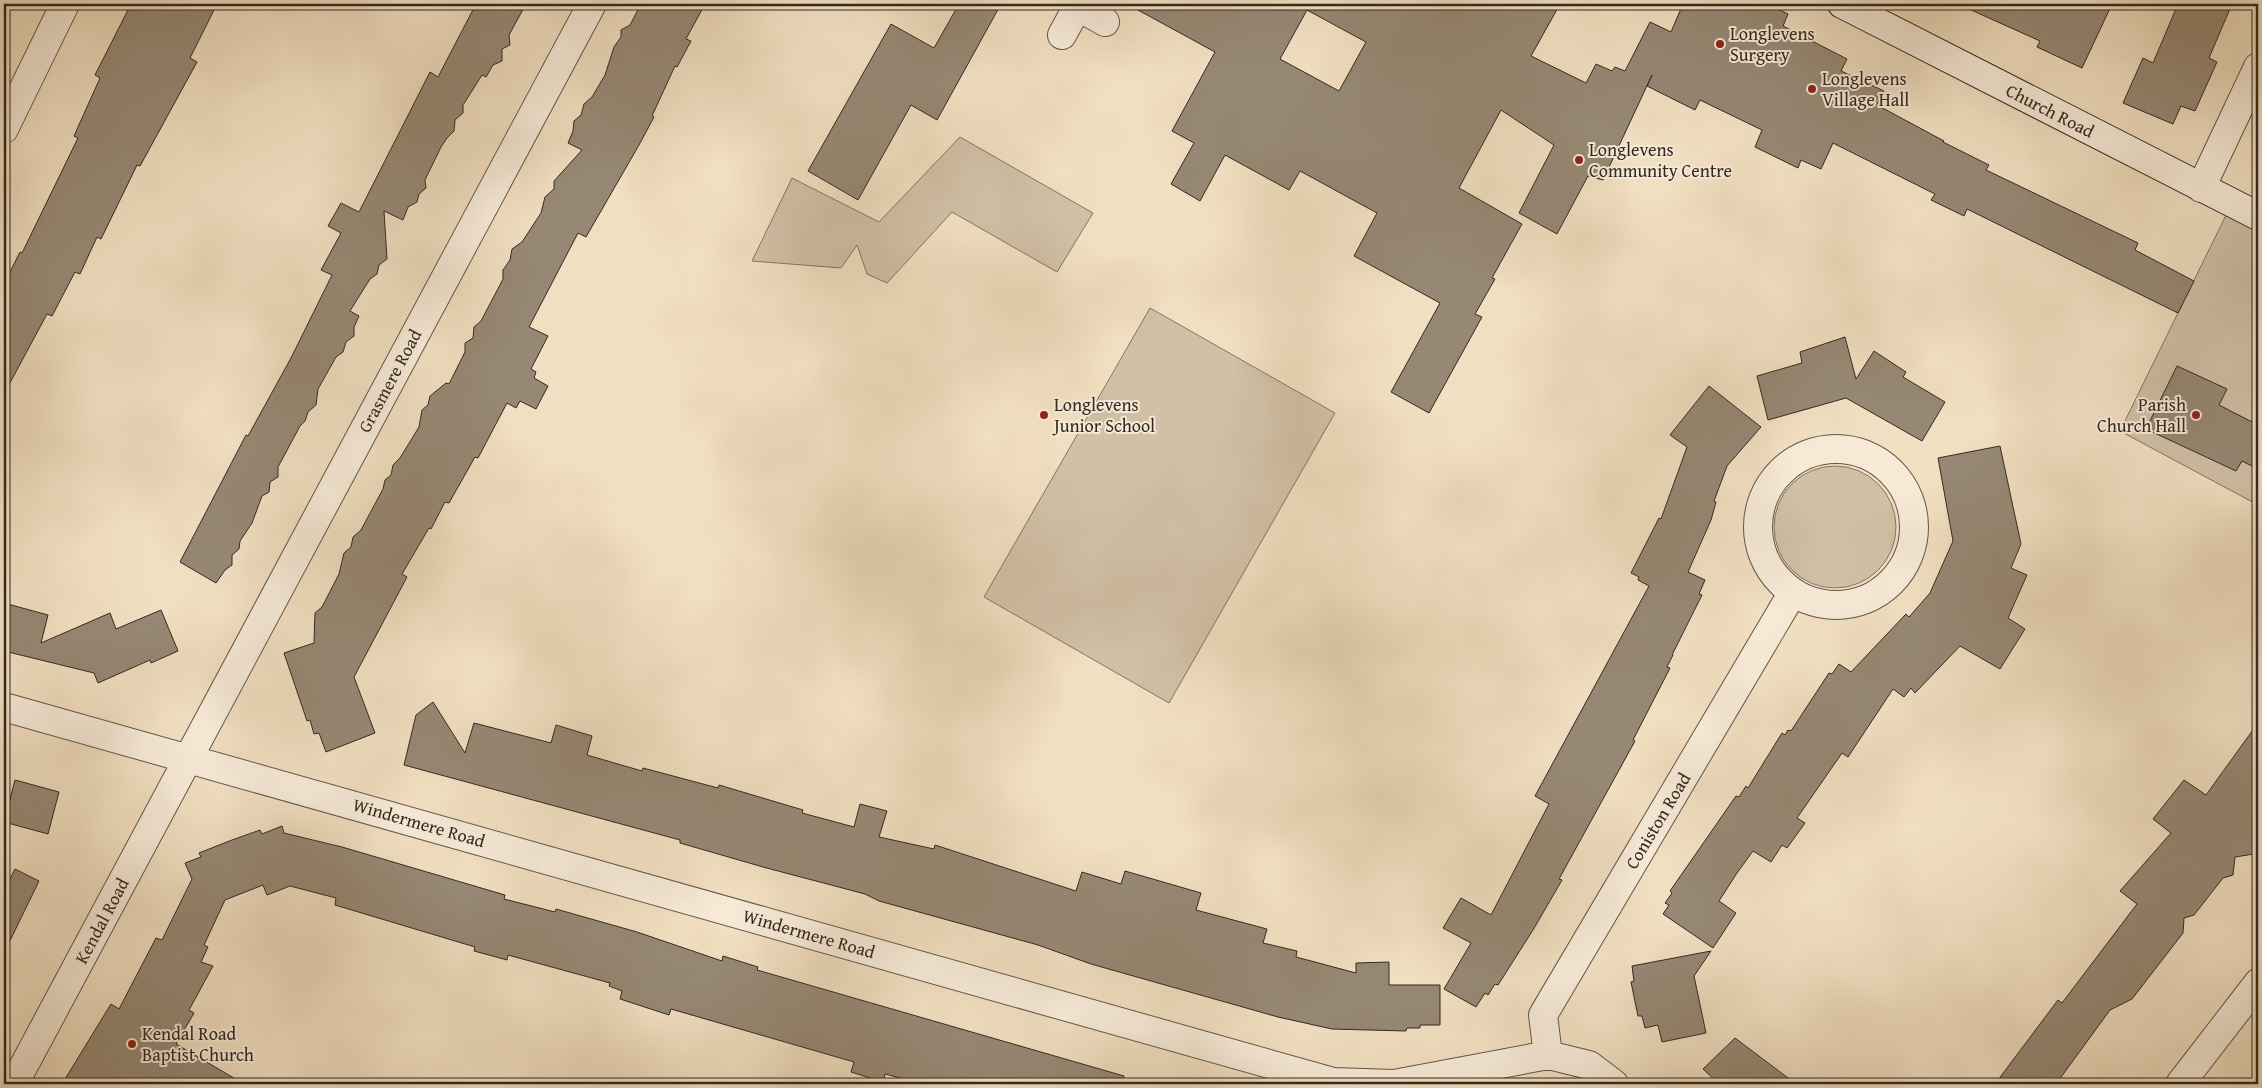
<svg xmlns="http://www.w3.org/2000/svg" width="2262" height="1088" font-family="'Gentium Book Plus',serif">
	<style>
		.green { fill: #d1c0a6; stroke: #827464 }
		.building { fill: #968874; stroke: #332921; fill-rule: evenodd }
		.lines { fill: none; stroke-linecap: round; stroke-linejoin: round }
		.street-casing { stroke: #625649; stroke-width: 30 }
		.secondary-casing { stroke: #332921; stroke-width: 30 }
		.street { stroke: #f6ead7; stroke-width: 28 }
		.secondary { stroke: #f6ead7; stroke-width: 28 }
		.poi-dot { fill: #8f2418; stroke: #f6ead7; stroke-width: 2 }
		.labels { text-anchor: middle; stroke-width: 4; stroke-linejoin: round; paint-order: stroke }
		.poi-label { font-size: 18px; fill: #332921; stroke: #f6ead7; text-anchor: start }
		.street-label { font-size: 18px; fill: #332921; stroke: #f6ead7 }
	</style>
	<rect width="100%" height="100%" fill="#f1dfc1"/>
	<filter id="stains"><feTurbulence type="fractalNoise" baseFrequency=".004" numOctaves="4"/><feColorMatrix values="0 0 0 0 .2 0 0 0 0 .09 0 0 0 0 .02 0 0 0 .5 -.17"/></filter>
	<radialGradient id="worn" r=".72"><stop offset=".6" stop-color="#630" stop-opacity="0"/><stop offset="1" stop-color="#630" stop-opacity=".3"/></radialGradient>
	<!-- green -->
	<path class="green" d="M960,137L1093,213L1057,272L952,212L887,283L867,274L857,245L841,268L752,261L792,178L879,222Z
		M2232,203L2258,216V505L2120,431Z
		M1150,308L1335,413L1169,703L984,597Z
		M1774 527a61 61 0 1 1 122 0a61 61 0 1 1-122 0Z"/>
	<!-- building -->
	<path class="building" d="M131,4H217L190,58L197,62L140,166L137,165L101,239L97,237L80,274L75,272L52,316L47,314L4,394V284L20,252L22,253L78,138L74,136L100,78L95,75Z
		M476,4H526L509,35L510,45L502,49V61L493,65L486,77L482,75L463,105V113L455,120L454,131L447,138L441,147L425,180L426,188L419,194L417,202L408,207L403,220L384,211L387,259L379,265L377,274L370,279L350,311L359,316L354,327V336L346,342L343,352L336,357L318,389L316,405L308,412L305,421L300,426L278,467V477L270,482L269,492L262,496L252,523L240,541L239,549L232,555V565L225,570L216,583L180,562L246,435L248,436L291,358L332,275L321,270L341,233L328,226L341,203L359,212L430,72L438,77Z
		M641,4H705L686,39L691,41L677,67L675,66L652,116L654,117L639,145L586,237L578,233L529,327L548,336L531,369L536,372L534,378L548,386L536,409L520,401L516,408L507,403L478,458L475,457L449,503L445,502L431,529L429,528L402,574L407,577L354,677L375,733L326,752L319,733L314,734L310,720L307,721L284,653L314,643L315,613L322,607L339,574L344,553L351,547L353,537L361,530L383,489L385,480L391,475L393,465L400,458L419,427L422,410L428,405L430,396L446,383L449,384L465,352V343L473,338L474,327L481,321L503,279V270L510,260L512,249L522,242L541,213L545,197L554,189V181L582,150L568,143L573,131L574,121L581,115L584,104L592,97L605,75L614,47L621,37V30L630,25Z
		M959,4H1001L937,120L911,105L858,200L808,171L891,24L934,48Z
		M1127,4H1560L1531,56L1586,83L1596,64L1612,71L1615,67L1625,71L1650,22L1671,32L1683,4H1767L1788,14L1783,26L1847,59L1841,71L1884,91L1877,105L1944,141L1943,142L1989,165L1986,170L2138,243L2135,250L2194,281L2178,313L1967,209L1964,216L1931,200L1935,194L1833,143L1821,169L1801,160L1798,168L1755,147L1762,130L1700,100L1695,110L1647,86L1652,75L1603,180L1588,176L1557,234L1519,213L1554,145L1501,110L1459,188L1522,224L1492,278L1495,279L1475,314L1482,317L1429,413L1391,392L1440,303L1354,256L1377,213L1300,171L1289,190L1225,155L1200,201L1171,184L1194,143L1172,131L1215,52ZM1307,10L1366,42L1339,91L1280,59Z
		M1958,4H2112L2082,68L2037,47L2040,41Z
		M2178,4H2232L2209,58L2217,62L2195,111L2181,106L2173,124L2123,103L2143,58L2153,63Z
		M1845,337L1856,379L1874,351L1906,372L1903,377L1945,402L1922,441L1846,398L1768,420L1757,376L1802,363L1800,352Z
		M2177,366L2227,389L2219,405L2258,425V469L2242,461L2236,471L2146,429Z
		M1709,386L1761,427L1727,466L1714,501L1716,502L1711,520L1688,572L1705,580L1699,594L1702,595L1672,655H1673L1667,667L1670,668L1633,740L1635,741L1559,879L1562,880L1533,930L1498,985L1495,984L1488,995L1485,993L1476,1007L1444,989L1471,943L1443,928L1461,898L1491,915L1549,804L1535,796L1649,586L1638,580L1639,577L1631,573L1659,518L1661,519L1687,447L1670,435Z
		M2000,446L2021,544L2011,568L2027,575L2008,618L2025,629L2000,669L1960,646L1915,693L1911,688L1904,697L1893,689L1848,757L1842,753L1797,818L1805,823L1787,848L1782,845L1771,862L1753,851L1737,873L1719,901L1736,913L1713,948L1663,914L1669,905L1665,903L1672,893L1670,891L1736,796L1739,797L1746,786L1748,788L1782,733L1785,735L1788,730L1791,731L1829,673L1832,674L1839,664L1851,672L1906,614L1909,617L1930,593L1953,541L1938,458Z
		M4,603L48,615L41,643L110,613L116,629L161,610L178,651L151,663L150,660L98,683L94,673L4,651Z
		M433,702L465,753L474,723L551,743L556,725L592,736L587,755L642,771L643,768L718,788L719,785L803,810L802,813L854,827L860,804L887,811L879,837L934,849L935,845L1076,891L1082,872L1121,884L1125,871L1201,893L1196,910L1267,929L1263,943L1297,951L1296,957L1356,973V963L1389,962V985H1440V1025H1420V1028H1407L1406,1031L1332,1029L1278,1017L1091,964L1038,945L879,901L865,894L763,867L680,843V840L404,765L416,715Z
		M2258,723V838L2254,854L2235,857L2233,875L2223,878L2194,915L2184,918L2183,933L2132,999L2110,1010L2056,1084H1995L2058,1000L2062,1003L2137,904L2120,891L2171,833L2153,819L2184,780L2206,795Z
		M15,780L59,792L48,834L4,822Z
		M282,826L284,833L342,847L505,895L504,899L555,912L556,909L637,932L722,961L723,956L758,967L757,970L1124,1076L1122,1084H924L885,1074L883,1082L851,1072L854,1062L671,1009L669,1015L620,999L622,991L609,986L610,983L508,955L507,960L474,951L475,947L335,905L336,898L290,886L267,895L263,885L225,900L204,945L208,947L201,962L213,966L189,1010L194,1013L176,1044L244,1084H62L111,1004L119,1009L156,938L162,940L192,879L185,863L201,857L199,853L232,840L260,830L262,834Z
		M15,869L39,881L4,953V891Z
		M1711,951L1694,976L1706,1033L1662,1042L1658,1025L1645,1028L1642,1016H1638L1631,982L1634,981L1632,966Z
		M1735,1038L1796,1084H1719L1703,1069Z"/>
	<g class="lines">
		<!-- street casing -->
		<g class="street-casing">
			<path id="street" d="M1077,6L1105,22
				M1062,35L1079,4
				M4,129L65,4
				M2201,188L2258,67
				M1758 527a78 78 0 1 1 156 0a78 78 0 1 1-156 0Z
				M4,707L1333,1082L1394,1084L1548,1055L1589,1065L1614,1084
				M1548,1055L1543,1015L1793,592
				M14,1084L592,4
				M2180,1084L2258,983"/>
		</g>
		<!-- secondary casing -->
		<g class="secondary-casing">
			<path id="secondary" d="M1842,4L2258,216"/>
		</g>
		<!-- street -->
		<use href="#street" class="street"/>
		<!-- secondary -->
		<use href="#secondary" class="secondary"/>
	</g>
	<!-- markers -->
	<g class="poi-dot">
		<circle cx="1720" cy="44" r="5"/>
		<circle cx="1812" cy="89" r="5"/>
		<circle cx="1579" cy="160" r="5"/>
		<circle cx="1044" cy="415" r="5"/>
		<circle cx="2196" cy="415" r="5"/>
		<circle cx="132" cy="1044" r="5"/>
	</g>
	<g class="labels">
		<!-- poi labels -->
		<g class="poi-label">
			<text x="1730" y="40">Longlevens<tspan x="1730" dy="21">Surgery</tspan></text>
			<text x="1822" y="85">Longlevens<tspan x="1822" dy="21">Village Hall</tspan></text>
			<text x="1589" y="156">Longlevens<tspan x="1589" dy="21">Community Centre</tspan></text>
			<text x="1054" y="411">Longlevens<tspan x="1054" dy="21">Junior School</tspan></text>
			<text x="2186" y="411" text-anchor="end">Parish<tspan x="2186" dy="21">Church Hall</tspan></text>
			<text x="142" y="1040">Kendal Road<tspan x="142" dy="21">Baptist Church</tspan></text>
		</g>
		<!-- street labels -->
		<g class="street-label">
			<text transform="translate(2050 111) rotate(27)" y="6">Church Road</text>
			<text transform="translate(390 381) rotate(-62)" y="6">Grasmere Road</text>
			<text transform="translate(1658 821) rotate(-59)" y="6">Coniston Road</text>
			<text transform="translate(419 823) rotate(16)" y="6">Windermere Road</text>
			<text transform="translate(102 921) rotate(-62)" y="6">Kendal Road</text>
			<text transform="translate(809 934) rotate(16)" y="6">Windermere Road</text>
		</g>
	</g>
	<!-- margin -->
	<rect width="2262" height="1088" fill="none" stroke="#f1dfc1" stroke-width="20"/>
	<rect x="5" y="5" width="2252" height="1078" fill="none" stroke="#332921" stroke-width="2.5"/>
	<rect x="10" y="10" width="2242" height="1068" fill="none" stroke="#332921"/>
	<rect width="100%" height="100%" filter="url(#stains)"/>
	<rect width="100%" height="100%" fill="url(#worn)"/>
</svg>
